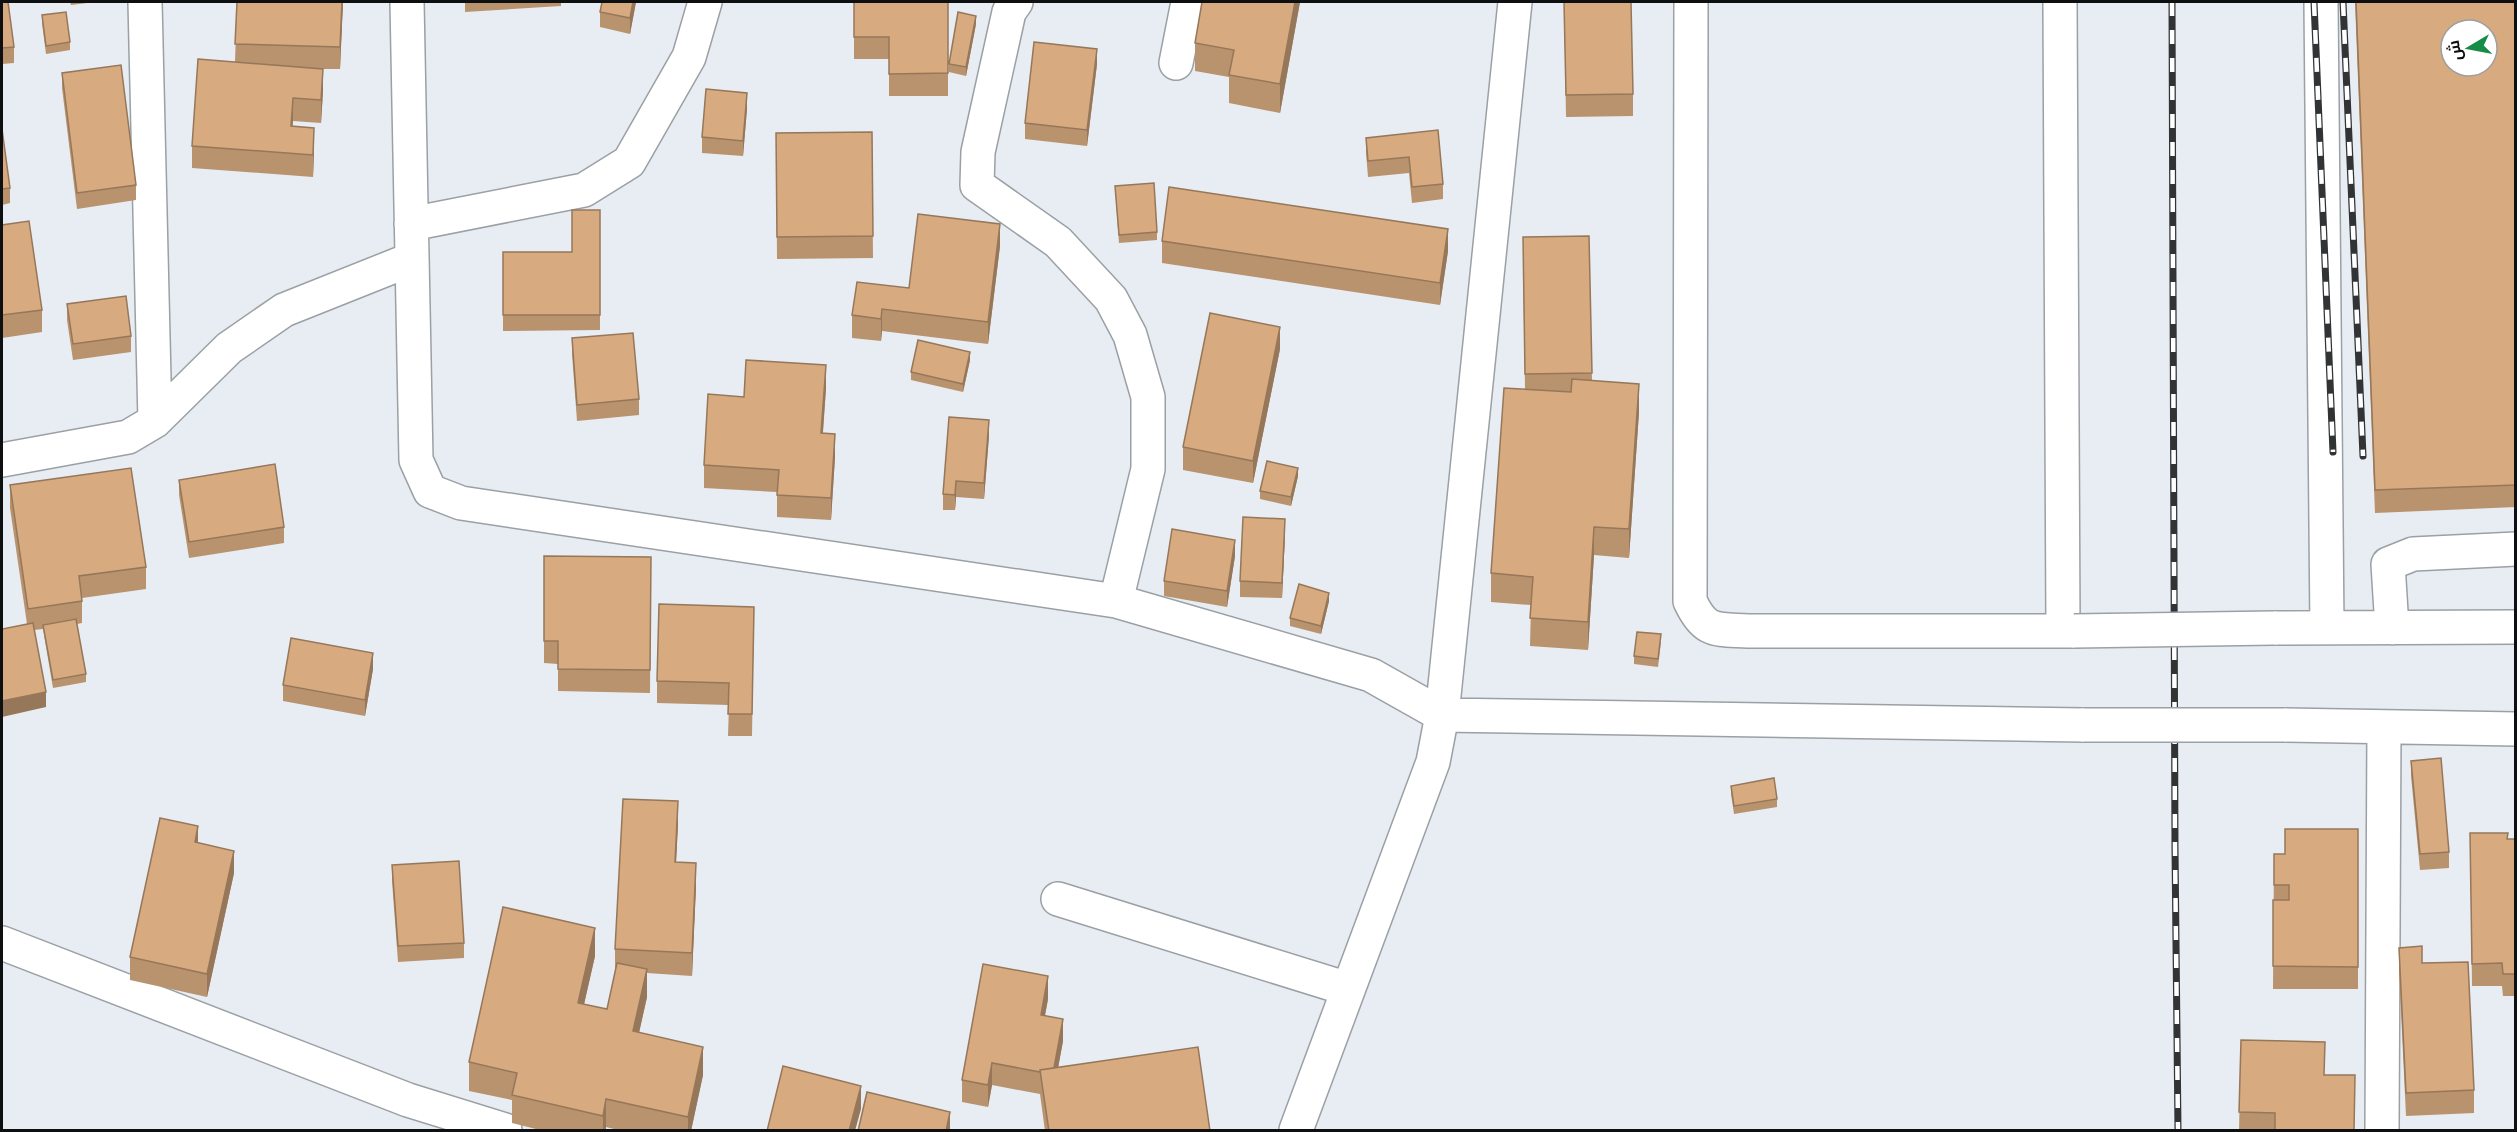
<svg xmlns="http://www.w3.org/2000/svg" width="2517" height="1132" font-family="Roboto,Cairo,sans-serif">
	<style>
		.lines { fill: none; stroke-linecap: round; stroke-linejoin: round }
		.minor-casing { stroke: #9ba0a5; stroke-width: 36 }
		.minor { stroke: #fff; stroke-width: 33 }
		.rail-casing { stroke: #313335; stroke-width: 7 }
		.rail { stroke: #fff; stroke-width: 4.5; stroke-dasharray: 14; stroke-linecap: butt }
		.minor-bridge-casing { stroke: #9ba0a5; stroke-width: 36; stroke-linecap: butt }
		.minor-bridge { stroke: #fff; stroke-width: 33 }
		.wall { fill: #b9926e }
		.shaded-wall { fill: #96775a }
		.building { fill: #d7aa80; stroke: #96775a; stroke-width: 1.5; fill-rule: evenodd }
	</style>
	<rect width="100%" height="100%" fill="#e7edf2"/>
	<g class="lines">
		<!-- minor casing -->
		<g class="minor-casing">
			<path id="minor" d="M145,2L155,421
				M407,2L416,460L430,491L461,503L1116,601L1371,675L1442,715L2084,725
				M1016,2L1009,12L978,152L977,185L1058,242L1111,299L1130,335L1148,397V469L1116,601
				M1691,2L1690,601C1705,633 1715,629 1748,631H2074
				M2060,2L2063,629
				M2321,2L2327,628
				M1176,63L1188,2
				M411,224L584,190L629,162L689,57L705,2
				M2,460L128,437L155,421L229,348L284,310L412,259
				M2274,628L2516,627
				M2392,628L2388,564L2413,554L2516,549
				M2284,725L2516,729
				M1058,899L1348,989
				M2,943L408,1100L505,1130
				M1296,1130L1433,762L1442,715L1515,2
				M2382,1130L2384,727"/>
		</g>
		<!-- minor -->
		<use href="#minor" class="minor"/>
		<!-- rail casing -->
		<g class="rail-casing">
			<path id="rail" d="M2172,2L2175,848L2178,1130
				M2314,2L2333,452
				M2343,2L2363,456"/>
		</g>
		<!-- rail -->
		<use href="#rail" class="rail"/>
		<!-- minor-bridge casing -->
		<g class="minor-bridge-casing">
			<path id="minor-bridge" d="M2074,631L2274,628
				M2084,725H2284"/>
		</g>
		<!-- minor-bridge -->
		<use href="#minor-bridge" class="minor-bridge"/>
	</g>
	<!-- wall -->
	<path class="wall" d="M2,2L14,47V63L2,64Z
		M70,2H95L71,5Z
		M237,2H343L340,69H323V91L321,123L293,121L292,127L314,151L313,177L192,168V146L235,62Z
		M465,2H561V6L465,12Z
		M602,2H636L630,34L600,27V12Z
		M854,2H948V96H889V59H854Z
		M1300,2L1280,113L1229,103V77L1195,71V43Z
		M1564,2L1633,94V116L1566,117Z
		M2355,2H2516V507L2375,513Z
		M42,15L70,42V50L46,54L42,23Z
		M976,24L966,76L949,72V64Z
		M1097,64L1087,146L1025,139V123Z
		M62,73L136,185V200L77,209L62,88Z
		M747,109L743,156L702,153V137Z
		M2,129L10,188V203L2,205Z
		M1438,130L1443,184V199L1412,203L1409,173L1368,177L1366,153V138Z
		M872,132L873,258L777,259L776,133Z
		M1115,186L1157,232V240L1119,243Z
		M600,210V330L503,331V252H572Z
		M2,225L42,310V332L2,338Z
		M1589,236L1592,380L1639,412L1629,558L1594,555L1588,650L1530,646L1531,605L1491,602V573L1525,389L1523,259Z
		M1162,241L1448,251L1440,305L1162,263Z
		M1000,246L988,344L882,331L881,341L852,338V315Z
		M67,304L131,336V352L73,360L67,320Z
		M572,338L639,399V415L577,421L572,354Z
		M1280,349L1253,483L1183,470V447Z
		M970,360L963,392L911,380V372Z
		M826,388L823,433L835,457L831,520L777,517V492L704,488V465L744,397Z
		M989,436L984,499L956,497L955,510H943V494Z
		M1298,476L1291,506L1260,499V491Z
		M179,480L284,527V543L189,558L179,495Z
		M10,485L146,567V589L82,598V623L77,624L86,674V682L53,688L43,629L34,630L46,707L27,624L10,508Z
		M1285,534L1282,598L1240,597V581Z
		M544,556L651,557L650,693L558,691V664L544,663Z
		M1235,556L1227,607L1164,596V581Z
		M1329,601L1321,634L1290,626V618Z
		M754,607L752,736H728L729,705L657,703V681Z
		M1661,642L1658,667L1634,664V656Z
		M373,669L365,716L283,701V685Z
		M2411,761L2449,852V868L2420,870L2411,776Z
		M1731,786L1777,799V807L1734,814L1731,794Z
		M678,824L676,862L696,886L692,976L647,973V997L639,1033L703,1075L691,1131H622L606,1127V1131H544L512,1123V1100L469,1091V1062L595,956L584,1004L607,1009L615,972V949Z
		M2358,829V989H2273L2274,854H2285Z
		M2470,833L2508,839H2516V996H2503L2502,986H2472Z
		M198,843L234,873L207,997L130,980V957Z
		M392,865L464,943V958L398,962L392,881Z
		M2399,948L2422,963L2474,1090V1113L2406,1116L2399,970Z
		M1048,999L1045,1015L1063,1041L1058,1067L1210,1131H1045L1040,1094L992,1085L988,1107L962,1102V1080Z
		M2241,1040L2325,1075L2355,1098L2354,1131H2239Z"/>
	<!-- shaded-wall -->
	<path class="shaded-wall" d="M342,2H343L340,69V47Z
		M633,2H636L630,34V18Z
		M1295,2H1300L1280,113V84Z
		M976,16V24L966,76V67Z
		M1097,49V64L1087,146V130Z
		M323,69V91L321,123V100Z
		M747,93V109L743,156V141Z
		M293,98V121L291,149V126Z
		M314,128V151L313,177V155Z
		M1000,224V246L988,344V322Z
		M1448,229V251L1440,305V283Z
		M882,309V331L881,341V319Z
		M1280,327V349L1253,483V461Z
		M970,352V360L963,392V384Z
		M826,365V388L821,456V433Z
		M1639,384V412L1629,558V529Z
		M989,420V436L984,499V483Z
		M835,434V457L831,520V498Z
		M1298,468V476L1291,506V497Z
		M956,481V497L955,510V495Z
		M1285,519V534L1282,598V583Z
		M1594,527V555L1588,650V622Z
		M1235,540V556L1227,607V591Z
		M1329,593V601L1321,634V626Z
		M373,653V669L365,716V700Z
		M46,692V707L2,717V701Z
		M678,801V824L675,884V862Z
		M198,826V848L195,842Z
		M234,851V873L207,997V974Z
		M696,863V886L692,976V953Z
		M595,928V956L578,1031V1003Z
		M647,969V997L633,1059V1031Z
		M1048,976V999L1041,1037V1015Z
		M1063,1019V1041L1053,1096V1074Z
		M703,1047V1075L691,1131H688V1117Z
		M992,1063V1085L988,1107V1085Z
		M861,1086V1109L855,1131H849Z
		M606,1099V1131H603V1116Z
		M950,1112V1131H946Z"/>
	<!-- building -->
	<path class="building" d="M2,2H8L14,47L2,48Z
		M237,2H342L340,47L235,44Z
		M602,2H633L630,18L600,12Z
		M854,2H948V73L889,74V37H854Z
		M1202,2H1295L1280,84L1229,75L1234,50L1195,43Z
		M1564,2H1631L1633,94L1566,95Z
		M2356,2H2516V485L2375,490ZM2451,30H2487V66H2451Z
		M66,12L70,42L46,46L42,15Z
		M958,12L976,16L966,67L949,64Z
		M1034,42L1097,49L1087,130L1025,123Z
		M198,59L323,69L321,100L293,98L291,126L314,128L313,155L192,146Z
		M121,65L136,185L77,193L62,73Z
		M706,89L747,93L743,141L702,137Z
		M2,129L10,188L2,189Z
		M1438,130L1443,184L1412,187L1409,157L1368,161L1366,138Z
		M872,132L873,236L777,237L776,133Z
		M1154,183L1157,232L1119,235L1115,186Z
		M1169,187L1448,229L1440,283L1162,241Z
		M572,210H600V315H503V252H572Z
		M918,214L1000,224L988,322L882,309L881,319L852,315L857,282L909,288Z
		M29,221L42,310L2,315V225Z
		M1589,236L1592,373L1525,374L1523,237Z
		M126,296L131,336L73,344L67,304Z
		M1210,313L1280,327L1253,461L1183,447Z
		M633,333L639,399L577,405L572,338Z
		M918,340L970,352L963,384L911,372Z
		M746,360L826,365L821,433L835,434L831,498L777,495L779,470L704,465L708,394L744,397Z
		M1572,379L1639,384L1629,529L1594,527L1588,622L1530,618L1533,577L1491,573L1504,388L1571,392Z
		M949,417L989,420L984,483L956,481L955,495L943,494Z
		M1267,461L1298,468L1291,497L1260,491Z
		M275,464L284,527L189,542L179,480Z
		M131,468L146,567L79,576L82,601L28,609L10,485Z
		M1243,517L1285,519L1282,583L1240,581Z
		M1172,529L1235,540L1227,591L1164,581Z
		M544,556L651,557L650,670L558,669V641H544Z
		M1299,584L1329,593L1321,626L1290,618Z
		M659,604L754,607L752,714H728L729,683L657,681Z
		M76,619L86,674L53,680L43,625Z
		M33,623L46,692L2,701V629Z
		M1637,632L1661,634L1658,659L1634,656Z
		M291,638L373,653L365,700L283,685Z
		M2441,758L2449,852L2420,854L2411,761Z
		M1774,778L1777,799L1734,806L1731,786Z
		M623,799L678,801L675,862L696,863L692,953L615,949Z
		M160,818L198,826L195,842L234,851L207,974L130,957Z
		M2285,829H2358V967L2273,966V900H2289V885H2274V854H2285Z
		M2470,833H2508L2507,839H2516V974H2503L2502,963L2472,964Z
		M459,861L464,943L398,946L392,865Z
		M503,907L595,928L578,1003L607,1009L617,963L647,969L633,1031L703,1047L688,1117L606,1099L603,1116L512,1095L517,1073L469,1062Z
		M2422,946V963L2468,962L2474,1090L2406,1093L2399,948Z
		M983,964L1048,976L1041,1015L1063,1019L1054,1068L1040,1070V1072L992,1063L988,1085L962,1080Z
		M2241,1040L2325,1042L2324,1075H2355L2354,1131H2275V1113L2239,1112Z
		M1198,1047L1210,1131H1049L1040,1070Z
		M783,1066L861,1086L849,1131H767Z
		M867,1092L950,1112L946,1131H858Z"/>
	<!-- border -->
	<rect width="2517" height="1132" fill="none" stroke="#0d0f10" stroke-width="6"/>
	<!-- north arrow -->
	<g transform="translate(2469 48) rotate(260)"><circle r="28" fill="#ffffff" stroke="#9e9f9f" stroke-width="1.5"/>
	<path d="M0-4.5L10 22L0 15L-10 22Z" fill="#168c46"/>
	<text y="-9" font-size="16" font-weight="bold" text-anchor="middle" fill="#0d0f10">ش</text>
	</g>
</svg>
